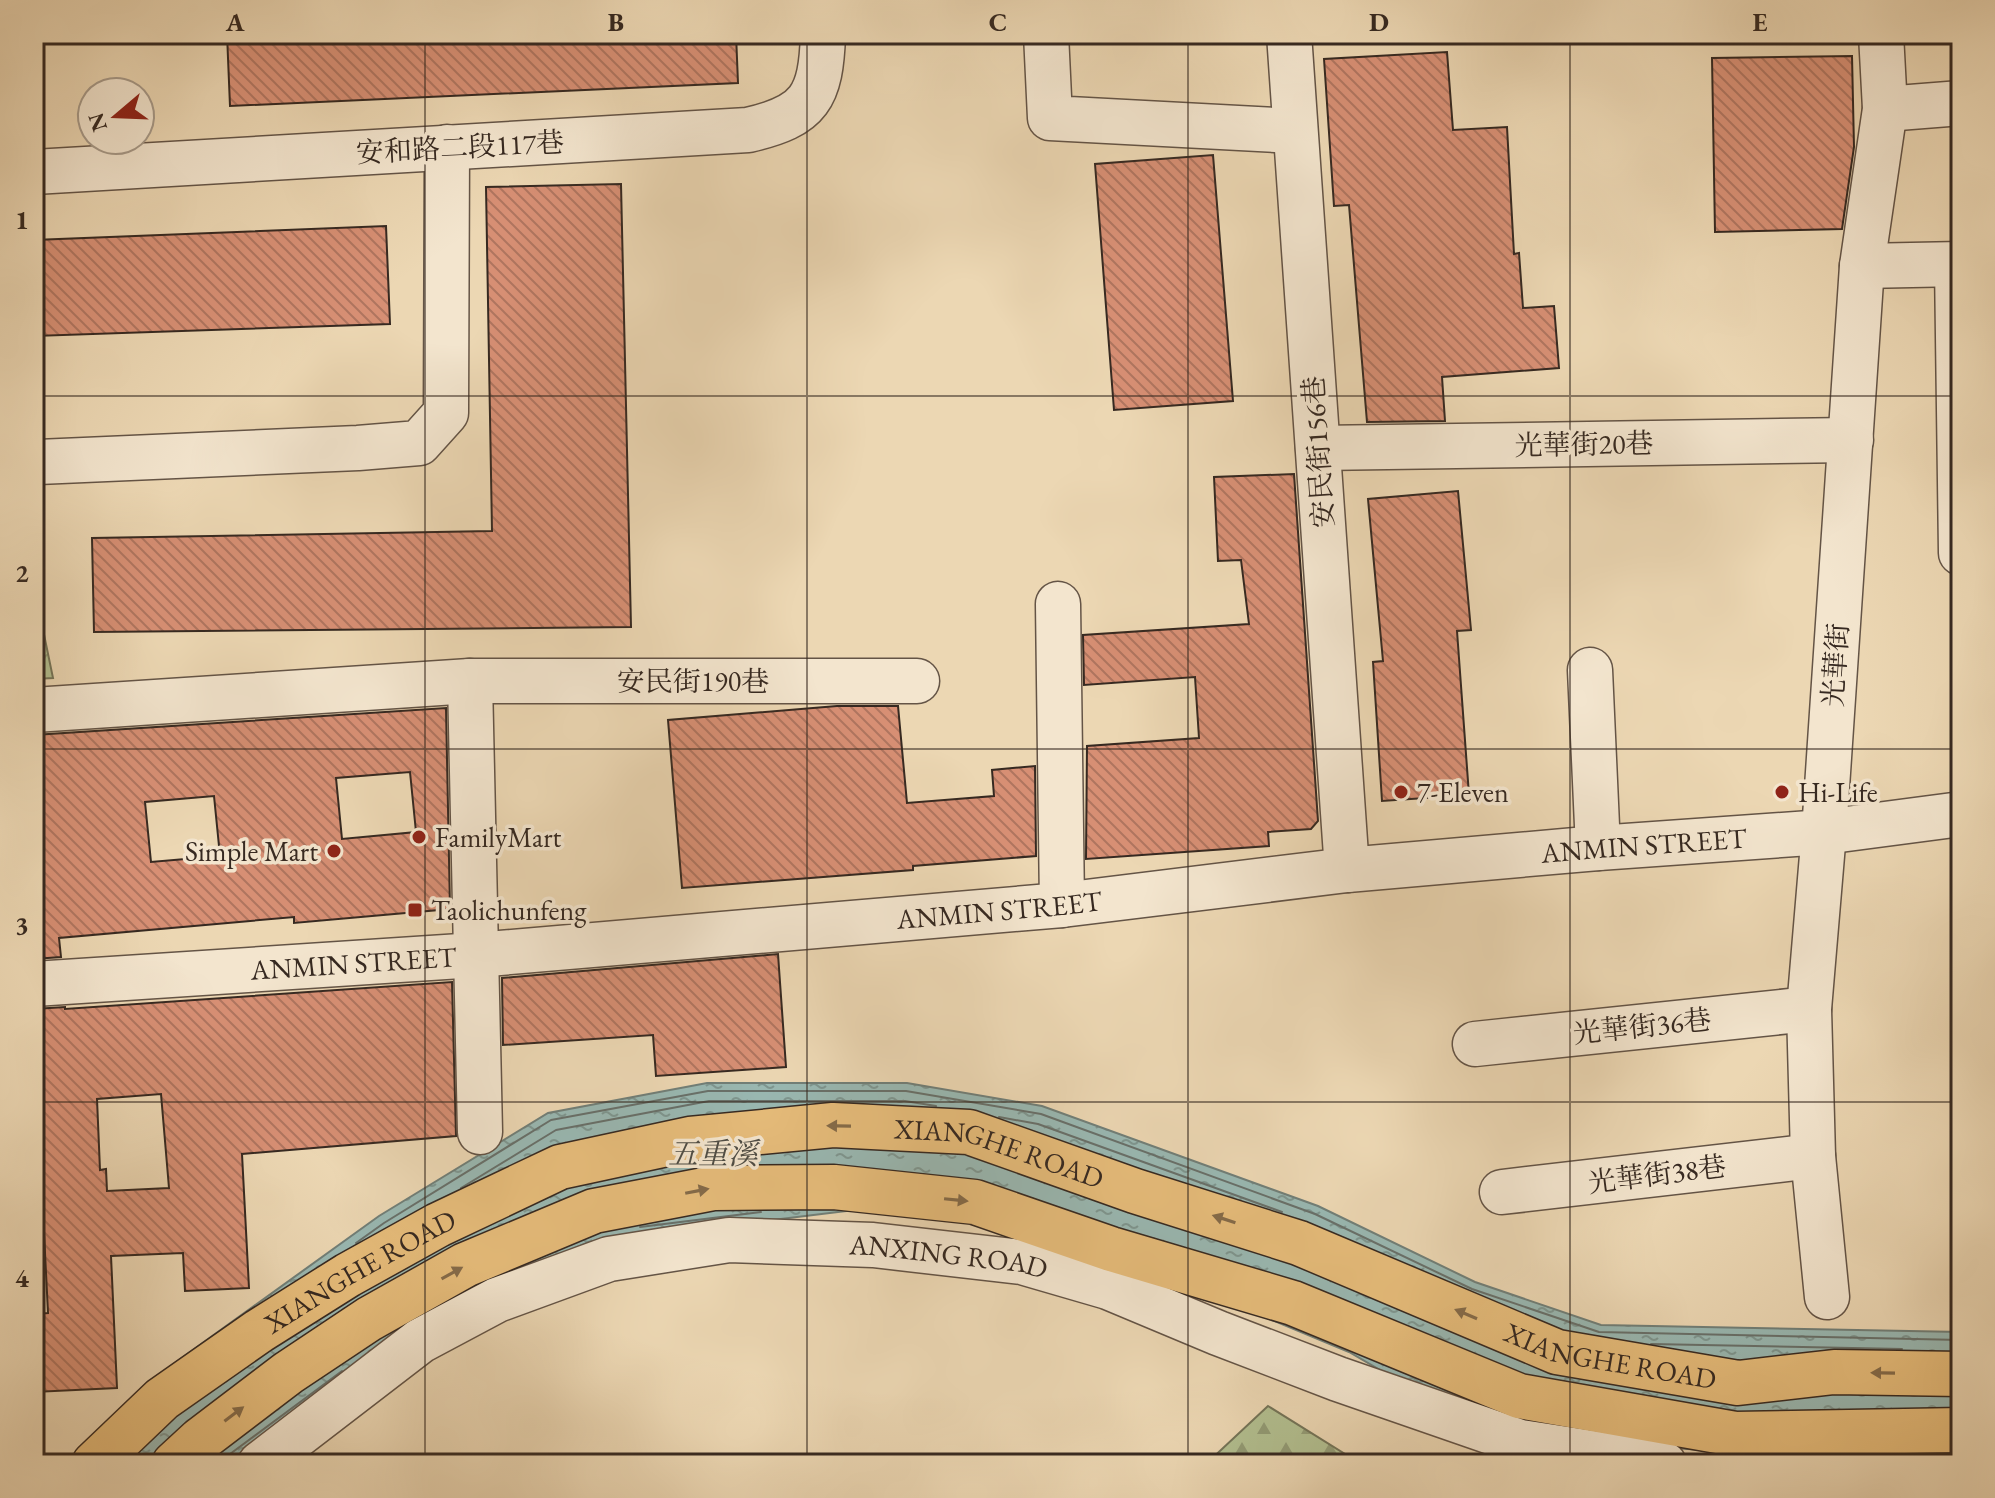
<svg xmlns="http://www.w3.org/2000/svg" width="1995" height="1498" font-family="'EB Garamond','Noto Serif TC',serif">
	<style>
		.forest { fill: url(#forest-firs); stroke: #747458; stroke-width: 2 }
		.park { fill: url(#park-crowns); stroke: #747458; stroke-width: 2 }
		.water { fill: url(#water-ripples); stroke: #717f78; stroke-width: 2 }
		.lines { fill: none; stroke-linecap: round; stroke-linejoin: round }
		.shore { stroke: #68706a; stroke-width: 2 }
		.building { fill: url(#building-back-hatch); stroke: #362921; stroke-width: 2; fill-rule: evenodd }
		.minor-casing { stroke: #645446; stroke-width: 47 }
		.major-casing { stroke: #362921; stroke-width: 47 }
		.minor { stroke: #f3e5ce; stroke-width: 44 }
		.major { stroke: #e6bc7a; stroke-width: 44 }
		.oneway { fill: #856b49 }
		.grid { fill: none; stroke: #362921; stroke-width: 2; stroke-opacity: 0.55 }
		.poi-dot { fill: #8f2418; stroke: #f3e5ce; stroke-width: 3 }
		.labels { text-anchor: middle; stroke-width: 7; stroke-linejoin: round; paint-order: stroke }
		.street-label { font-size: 28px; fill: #362921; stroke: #f3e5ce }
		.poi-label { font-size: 28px; fill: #362921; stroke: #f3e5ce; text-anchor: start }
		.water-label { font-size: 30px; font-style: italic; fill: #4f4d45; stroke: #f3e5ce }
		.neatline { fill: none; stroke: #362921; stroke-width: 3 }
		.grid-label { font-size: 26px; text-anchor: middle; font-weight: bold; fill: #362921 }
	</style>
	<defs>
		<pattern id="forest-firs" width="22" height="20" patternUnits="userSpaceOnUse" patternTransform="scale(2)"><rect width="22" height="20" fill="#b2bf90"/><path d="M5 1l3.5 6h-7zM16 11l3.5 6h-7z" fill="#929b75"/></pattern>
		<pattern id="park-crowns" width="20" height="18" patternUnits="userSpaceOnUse" patternTransform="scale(2)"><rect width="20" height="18" fill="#b2bf90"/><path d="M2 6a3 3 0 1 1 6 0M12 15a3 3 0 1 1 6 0" fill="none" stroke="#929b75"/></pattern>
		<pattern id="water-ripples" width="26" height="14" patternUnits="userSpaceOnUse" patternTransform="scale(2)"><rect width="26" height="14" fill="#99b8b2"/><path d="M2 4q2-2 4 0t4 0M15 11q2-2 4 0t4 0" fill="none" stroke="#7e9690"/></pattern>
		<pattern id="building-back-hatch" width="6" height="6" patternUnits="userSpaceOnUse" patternTransform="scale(2)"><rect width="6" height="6" fill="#d78f74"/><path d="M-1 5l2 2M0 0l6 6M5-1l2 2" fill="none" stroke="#af755f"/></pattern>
	</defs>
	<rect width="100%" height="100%" fill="#ecd7b3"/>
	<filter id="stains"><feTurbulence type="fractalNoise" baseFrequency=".0025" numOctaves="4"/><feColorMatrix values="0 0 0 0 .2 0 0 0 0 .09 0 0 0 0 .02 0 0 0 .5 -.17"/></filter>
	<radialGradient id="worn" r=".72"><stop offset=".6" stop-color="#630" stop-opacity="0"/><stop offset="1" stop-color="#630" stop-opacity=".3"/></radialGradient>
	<!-- forest -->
	<path class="forest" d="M1268,1406L1361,1464H1206Z"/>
	<!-- park -->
	<path class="park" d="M34,586L53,678L34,679Z"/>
	<!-- water -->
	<path class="water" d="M707,1083H907L1042,1106L1318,1206L1475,1282L1601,1325L1961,1332V1439L1818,1457L1543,1440L1452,1412L1349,1352L1185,1284L967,1222L871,1208L589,1242L485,1287L230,1464H64L172,1365L379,1216L548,1113Z"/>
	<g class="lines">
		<!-- shore -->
		<path class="shore" d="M999,1117L1038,1124L1282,1212
			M461,1188L556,1130L709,1101H905L936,1106
			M640,1227L761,1212
			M356,1243L384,1223L551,1120L708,1091H906L1041,1114L1315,1214L1472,1289L1599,1332L1961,1340
			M1651,1344L1902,1349
			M226,1464L230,1454L342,1371"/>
	</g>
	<!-- building -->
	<path class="building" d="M227,34H736L738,83L230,106Z
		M1447,52L1453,130L1507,127L1514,254L1519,253L1523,308L1554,306L1559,368L1442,377L1445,421L1367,422L1349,205L1334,206L1324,59Z
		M1852,56L1854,147L1842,229L1715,232L1712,58Z
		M1213,155L1233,401L1114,410L1095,164Z
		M621,184L631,627L94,632L92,538L492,531L486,187Z
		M386,226L390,324L34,336V240Z
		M1294,474L1318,821L1311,829L1268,832L1269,846L1086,859L1087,746L1199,738L1195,677L1084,685L1083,635L1249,624L1241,560L1218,561L1214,477Z
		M1458,491L1471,630L1457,631L1469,795L1382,801L1373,662L1383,661L1368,499Z
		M837,706H898L907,803L994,796L992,770L1035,766L1036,856L913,866V870L682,888L668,720Z
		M446,708L450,909L294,923V917L59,938L61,957L34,959V735ZM410,772L416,832L342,839L336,778ZM214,796L220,856L151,862L145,802Z
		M778,954L786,1067L656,1076L653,1035L503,1045L502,978Z
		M452,982L456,1136L242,1154L249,1288L185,1291L183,1253L111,1256L117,1388L34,1392V1314L48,1313L39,1132H34V1009L65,1007V1009ZM161,1094L169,1188L107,1191L106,1169L100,1170L97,1099Z"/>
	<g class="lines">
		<!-- minor casing -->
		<g class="minor-casing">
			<g id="minor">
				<path d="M1046,34L1050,118L1294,131"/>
				<path d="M1289,34L1347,870"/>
				<path d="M1885,109L1961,103"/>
				<path d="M34,172L748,130C810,116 821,97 823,34"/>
				<path d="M1957,264L1961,553"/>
				<path d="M1862,266L1961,264"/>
				<path d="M1318,448L1851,440"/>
				<path d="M38,462L358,448L419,443L446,413L447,147"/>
				<path d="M1058,604L1062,905"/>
				<path d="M1590,670L1598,848"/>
				<path d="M470,681L480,1132"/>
				<path d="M34,710L470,681H917"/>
				<path id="s1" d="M34,984L476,955L1062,905L1347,870L1598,848L1824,832L1961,814"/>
				<path d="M1475,1044L1809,1009"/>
				<path d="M1502,1192L1813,1156"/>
				<path d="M1827,1297L1813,1156L1809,1009L1824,832L1862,266L1885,109L1881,34"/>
				<path id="s2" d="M260,1464L420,1341L497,1300L609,1259L729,1240L873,1245L1022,1262L1108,1287L1218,1333L1338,1379L1520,1442L1664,1464"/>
			</g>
		</g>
		<!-- major casing -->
		<g class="major-casing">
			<g id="major">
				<path id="s3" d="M94,1464L162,1399L259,1331L348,1275L438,1225L560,1167L690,1139L833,1125L969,1132L1135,1191L1299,1243L1557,1352L1738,1383L1834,1372L1961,1374"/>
				<path d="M174,1464L200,1440L288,1373L369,1319L465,1265L594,1211L714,1188L834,1187L975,1202L1111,1249L1293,1303L1519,1396L1735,1434L1961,1430"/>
			</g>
		</g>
		<!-- minor -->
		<use href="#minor" class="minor"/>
		<!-- major -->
		<use href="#major" class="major"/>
	</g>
	<!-- one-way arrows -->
	<defs><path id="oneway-solid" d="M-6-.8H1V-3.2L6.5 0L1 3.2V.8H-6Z" transform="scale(2)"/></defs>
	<g class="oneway">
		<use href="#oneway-solid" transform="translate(839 1126) rotate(-179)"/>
		<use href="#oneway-solid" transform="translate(697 1191) rotate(-11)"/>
		<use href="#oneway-solid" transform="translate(956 1200) rotate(6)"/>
		<use href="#oneway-solid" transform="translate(1224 1219) rotate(-162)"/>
		<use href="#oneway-solid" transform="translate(452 1273) rotate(-29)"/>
		<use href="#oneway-solid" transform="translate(1466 1314) rotate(-157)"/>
		<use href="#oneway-solid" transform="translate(1883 1373) rotate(-179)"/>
		<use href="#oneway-solid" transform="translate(234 1414) rotate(-37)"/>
	</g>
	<!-- grid -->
	<path class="grid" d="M425,34V1464M807,34V1464M1188,34V1464M1570,34V1464M34,396H1961M34,749H1961M34,1102H1961"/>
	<!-- markers -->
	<g class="poi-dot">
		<circle cx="1401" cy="792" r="8"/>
		<circle cx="1782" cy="792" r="8"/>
		<circle cx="419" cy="837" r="8"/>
		<circle cx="334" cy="851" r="8"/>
		<rect x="407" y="902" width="16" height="16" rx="4"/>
	</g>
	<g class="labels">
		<!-- street labels -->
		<g class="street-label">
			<text transform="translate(460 147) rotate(-3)" y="10">安和路二段117巷</text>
			<text transform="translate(1584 444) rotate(-1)" y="10">光華街20巷</text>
			<text transform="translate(1318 452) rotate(-94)" y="10">安民街156巷</text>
			<text transform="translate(1835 665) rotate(-86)" y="10">光華街</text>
			<text x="693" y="691">安民街190巷</text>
			<text dy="10" stroke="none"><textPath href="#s1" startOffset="1616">ANMIN STREET</textPath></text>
			<text dy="10" stroke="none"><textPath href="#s1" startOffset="968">ANMIN STREET</textPath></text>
			<text dy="10" stroke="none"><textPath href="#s1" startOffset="320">ANMIN STREET</textPath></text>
			<text transform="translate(1642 1026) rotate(-6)" y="10">光華街36巷</text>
			<text dy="10" stroke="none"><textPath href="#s3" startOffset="1002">XIANGHE ROAD</textPath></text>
			<text transform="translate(1657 1174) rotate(-7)" y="10">光華街38巷</text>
			<text dy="10" stroke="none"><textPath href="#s2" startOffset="750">ANXING ROAD</textPath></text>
			<text dy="10" stroke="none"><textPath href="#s3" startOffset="330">XIANGHE ROAD</textPath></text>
			<text dy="10" stroke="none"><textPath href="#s3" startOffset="1650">XIANGHE ROAD</textPath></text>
		</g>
		<!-- poi labels -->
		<g class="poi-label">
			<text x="1417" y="802">7-Eleven</text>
			<text x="1798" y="802">Hi-Life</text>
			<text x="435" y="847">FamilyMart</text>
			<text x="318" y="861" text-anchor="end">Simple Mart</text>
			<text x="431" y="920">Taolichunfeng</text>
		</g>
		<!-- water labels -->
		<g class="water-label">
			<text x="713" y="1164">五重溪</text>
		</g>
	</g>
	<!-- margin -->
	<rect width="1995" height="1498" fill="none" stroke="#ecd7b3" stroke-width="88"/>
	<!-- north arrow -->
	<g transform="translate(116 116) rotate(251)"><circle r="38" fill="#f3e5ce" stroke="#a79a89" stroke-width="2"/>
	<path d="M0-6L14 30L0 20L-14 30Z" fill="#8f2418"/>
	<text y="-12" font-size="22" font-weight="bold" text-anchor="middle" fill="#362921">N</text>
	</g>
	<rect x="44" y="44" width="1907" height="1410" class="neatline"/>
	<g class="grid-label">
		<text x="235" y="31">A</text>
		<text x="616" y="31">B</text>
		<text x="998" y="31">C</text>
		<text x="1379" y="31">D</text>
		<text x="1760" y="31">E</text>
		<text x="22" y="229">1</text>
		<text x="22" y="582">2</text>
		<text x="22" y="934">3</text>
		<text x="22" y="1287">4</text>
	</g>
	<rect width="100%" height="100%" filter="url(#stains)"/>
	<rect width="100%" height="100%" fill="url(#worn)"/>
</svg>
